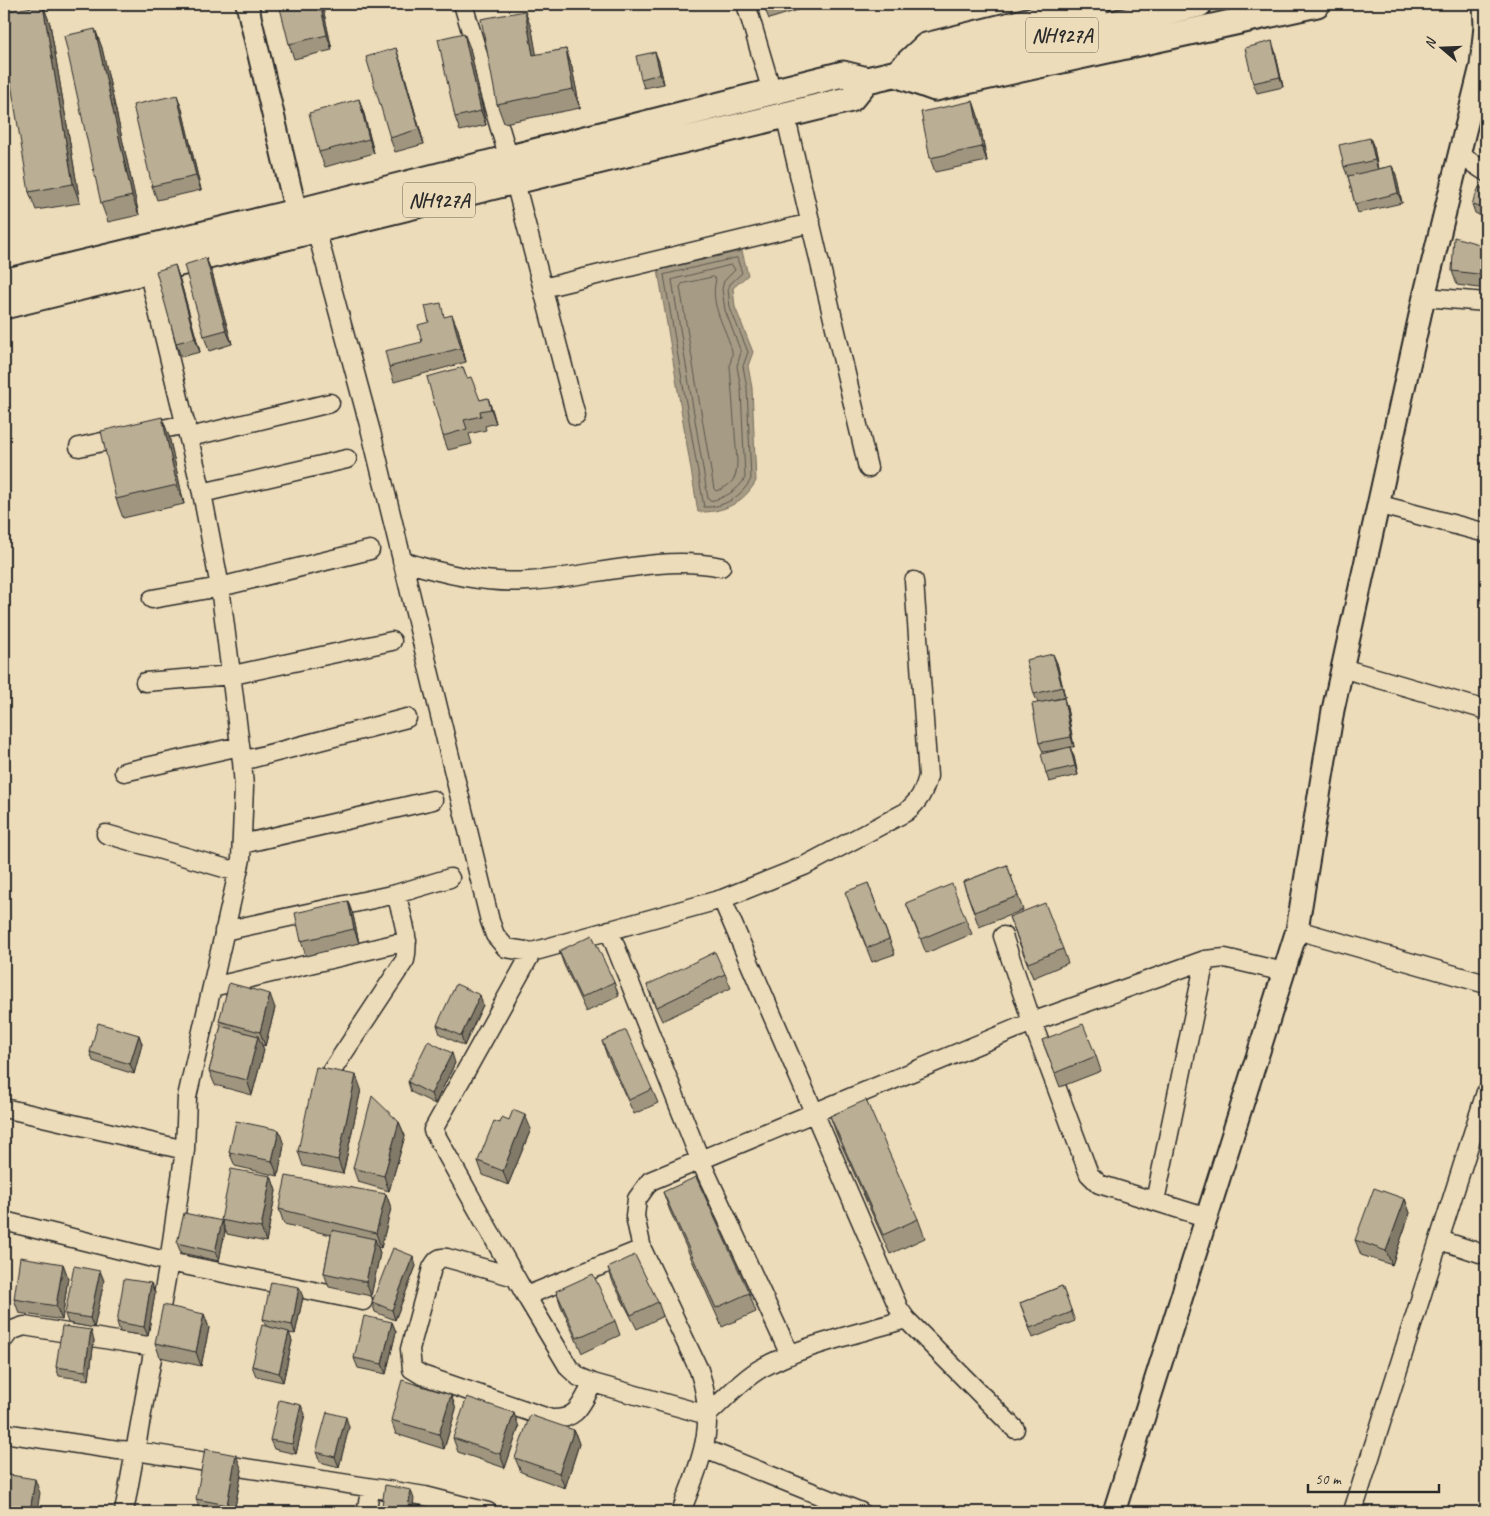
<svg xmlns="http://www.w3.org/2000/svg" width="1490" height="1516" font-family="Caveat,sans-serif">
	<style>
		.water { fill: #a69b84; stroke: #756e60 }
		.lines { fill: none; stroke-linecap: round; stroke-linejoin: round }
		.shore { stroke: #5c584f; stroke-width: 1 }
		.minor-casing { stroke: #2b2b2b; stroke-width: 21 }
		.major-casing { stroke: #2b2b2b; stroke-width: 25 }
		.highway-casing { stroke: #2b2b2b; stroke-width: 29 }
		.minor { stroke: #eddcb9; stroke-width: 18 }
		.major { stroke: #eddcb9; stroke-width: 21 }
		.highway { stroke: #eddcb9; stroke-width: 25 }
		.wall { fill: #a0967f; stroke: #2b2b2b }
		.shaded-wall { fill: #827a68; stroke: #2b2b2b }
		.building { fill: #baae94; stroke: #2b2b2b }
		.labels { text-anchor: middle; stroke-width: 4; stroke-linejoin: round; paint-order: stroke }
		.shield { fill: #eddcb9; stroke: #656056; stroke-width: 1 }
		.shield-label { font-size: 20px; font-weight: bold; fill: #2b2b2b }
	</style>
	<rect width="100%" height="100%" fill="#eddcb9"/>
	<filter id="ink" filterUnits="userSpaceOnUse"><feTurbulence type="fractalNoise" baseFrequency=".02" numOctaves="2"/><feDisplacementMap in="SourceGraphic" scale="10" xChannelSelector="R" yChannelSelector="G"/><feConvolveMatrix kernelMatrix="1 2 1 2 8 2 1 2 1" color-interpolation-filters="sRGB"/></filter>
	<g filter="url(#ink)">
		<!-- water -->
		<path class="water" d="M742,251L748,275L733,288L735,307L753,352L748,366L752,388L756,481C744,503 723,513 698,512L658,270Z"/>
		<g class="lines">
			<!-- shore -->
			<path class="shore" d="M737,258L742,273L730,284L728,289L730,308L748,352L743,366L747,388L751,479C742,496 724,508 704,507L664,275Z
				M732,265L735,270L724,281L722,289L725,310L741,352L737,366L741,389L745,478C738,491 724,498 710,501L708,499L672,280Z
				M713,277L716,279C709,306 726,327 732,351C733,356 730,361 730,366L737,461C737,478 733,485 716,491L714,489L680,287L682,284Z"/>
			<!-- minor casing -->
			<g class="minor-casing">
				<path id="minor" d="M463,4L509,159L576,416
					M746,4L772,92
					M785,114L868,468
					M1460,155L1486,172
					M316,229L371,432L490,921L495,935L506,948L532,952L722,899L804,866L906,812C919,801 924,792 928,776L914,581
					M543,288L811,223
					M1424,297L1486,302
					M190,437L330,403
					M79,447L186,424
					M202,493L347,459
					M1377,504L1486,533
					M402,561C444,574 485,584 529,581C591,577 660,554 721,567
					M152,599L220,587L370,550
					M1342,668L1486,710
					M145,682L233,675L392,641
					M242,761L407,718
					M124,772L240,746
					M106,834L238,872
					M242,844L433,800
					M722,899L899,1309L906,1319L1015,1429
					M609,930L701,1162L790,1355
					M1297,930L1486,984
					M224,931L396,894L450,878
					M1003,936L1032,1022L1089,1174L1099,1184L1208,1218
					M532,952L433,1130L526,1296L569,1368L579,1377L593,1383L707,1415C724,1400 741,1380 760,1369C804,1344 858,1334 906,1319
					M212,987L407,941
					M329,1075L405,960C410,937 402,916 396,894
					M4,1108L185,1150
					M1155,1201L1205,960
					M4,1221L169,1262L185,1150L187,1097L241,859L244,787L242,761L220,587L202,493L148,270
					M1440,1240L1486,1255
					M515,1277L447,1258C438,1257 436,1261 432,1268L410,1349L412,1369L422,1375L551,1419C578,1420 581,1404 593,1383
					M526,1296L642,1249
					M4,1339L10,1331L24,1326L154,1347L169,1262L363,1301
					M4,1433L118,1450L136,1451L425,1496L488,1512
					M705,1449L861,1512
					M1353,1511L1486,1092
					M124,1512L154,1347
					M366,1512L371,1488
					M681,1512C701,1459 718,1427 699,1370L642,1249L635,1216L637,1199L650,1181L1032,1022L1205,960L1225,958L1284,972"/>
			</g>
			<!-- major casing -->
			<g class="major-casing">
				<path id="major" d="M247,4L296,212
					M1114,1512L1297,930L1333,710L1424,297L1481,66L1485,26L1484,4"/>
			</g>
			<!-- highway casing -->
			<g class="highway-casing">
				<path id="highway" d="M1097,4L926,46L896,74L935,88L1317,4
					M4,282L308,209L843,74L867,80L1199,4
					M4,306L851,99L867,80"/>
			</g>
			<!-- minor -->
			<use href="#minor" class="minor"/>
			<!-- major -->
			<use href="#major" class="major"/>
			<!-- highway -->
			<use href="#highway" class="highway"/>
		</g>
		<!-- wall -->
		<path class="wall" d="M322,4L332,50L294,59L289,44Z
			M763,4H796L798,10L769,19Z
			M43,5L50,24L80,203L36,210L29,192Z
			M95,29L102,48L139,215L108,222L101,203Z
			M532,30L536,55L566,49L572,68L580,108L504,123L497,104Z
			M470,48L486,125L460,131L455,117Z
			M1275,51L1283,87L1257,93L1253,83Z
			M655,52L659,62L664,84L644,88L641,79Z
			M401,63L424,144L395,152L390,138Z
			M359,99L364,114L374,153L325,167L319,152Z
			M973,101L978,116L987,161L935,172L930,158Z
			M182,109L201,190L157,200L152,186Z
			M1370,138L1374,148L1378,169L1392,166L1396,175L1402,203L1358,213L1355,204L1348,176V177L1344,167Z
			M1486,190V218L1475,213L1472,204Z
			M1486,246V289L1457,285L1452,271Z
			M4,253L6,268L4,269Z
			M206,258L212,273L232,344L209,351L204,336Z
			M175,265L180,280L200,352L181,357L176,343Z
			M446,317L458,329L466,362L394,382L389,367L422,342Z
			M463,367L467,378L480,400L488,398L496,423L485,426L486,430L469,434L472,444L448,450L443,436Z
			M169,436L184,504L123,518L116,499Z
			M1057,663L1065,697L1044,702L1067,708L1074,747H1070L1074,757L1078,775L1049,782L1046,773L1063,749L1043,752L1039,743L1038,703L1034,694Z
			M1007,865L1023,910L979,927L963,882Z
			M868,883L895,954L872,962L850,906Z
			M906,903L966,920L972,934L926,953Z
			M353,915L359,943L306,956L301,941Z
			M1009,917L1063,949L1068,963L1033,978Z
			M559,951L614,982L619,996L586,1012L564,965Z
			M725,974L731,988L662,1021L652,999L647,985Z
			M483,1005L464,1046L440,1034L437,1025Z
			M275,1008L265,1046L262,1045L264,1050L252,1095L215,1085L209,1071L221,1026L219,1021Z
			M139,1035L142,1044L134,1074L93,1061L90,1052Z
			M1042,1040L1096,1056L1101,1071L1060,1087Z
			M602,1041L652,1089L658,1103L634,1114L607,1056Z
			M455,1063L435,1104L411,1092L408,1082Z
			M361,1089L343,1174L303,1166L298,1151Z
			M830,1116L918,1219L925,1238L890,1254L837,1135Z
			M399,1122L405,1136L389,1191L358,1182L353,1168Z
			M531,1129L508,1185L483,1175L478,1161Z
			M284,1145L278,1176L235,1166L229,1152Z
			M271,1176L276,1191L266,1242L227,1234L221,1220Z
			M663,1192L749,1293L756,1312L722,1327L670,1211Z
			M386,1194L391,1208L381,1248L378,1247L380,1253L371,1296L329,1287L324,1273L331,1235L284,1224L279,1209Z
			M1405,1199L1410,1213L1392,1265L1361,1255L1355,1240Z
			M222,1221L225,1231L219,1261L181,1253L177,1243Z
			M63,1264L68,1278L62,1320L19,1313L14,1299Z
			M416,1266L395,1320L375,1312L372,1302Z
			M608,1268L658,1302L663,1316L637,1329L613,1282Z
			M100,1271L104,1281L94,1328L68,1323L65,1314Z
			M151,1283L155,1293L148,1336L120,1332L117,1322Z
			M1062,1286L1075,1321L1033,1338L1020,1303Z
			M556,1291L615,1321L620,1335L582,1353L561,1306Z
			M303,1297L295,1334L289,1333L292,1341L283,1382L256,1376L252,1366L266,1326L263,1319Z
			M204,1314L209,1328L201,1366L160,1357L155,1343Z
			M392,1322L396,1332L386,1374L358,1368L354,1358Z
			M94,1340L89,1380L59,1376L56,1367Z
			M451,1395L456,1409L444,1449L396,1434L391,1420Z
			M305,1414L296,1454L274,1449L270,1440Z
			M349,1427L339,1467L320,1462L316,1452Z
			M519,1427L505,1468L458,1452L453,1438Z
			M574,1430L579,1444L565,1488L521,1472L515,1458Z
			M242,1470L234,1512H201L196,1499Z"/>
		<!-- shaded-wall -->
		<path class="shaded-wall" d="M320,4H322L332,50L327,35Z
			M43,5L50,24L80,203L73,184Z
			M525,11L532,30L540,74L533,55Z
			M95,29L102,48L139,215L132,196Z
			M464,33L470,48L486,125L481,111Z
			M1272,41L1275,51L1283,87L1280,77Z
			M396,48L401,63L424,144L419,129Z
			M566,49L572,68L580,108L573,89Z
			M655,52L659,62L664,84L660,74Z
			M177,95L182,109L201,190L196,176Z
			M359,99L364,114L374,153L369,139Z
			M973,101L978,116L987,161L982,147Z
			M1370,138L1374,148L1378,170L1375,160Z
			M1392,166L1396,175L1402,203L1398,193Z
			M4,253L6,268L4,261Z
			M206,258L212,273L232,344L226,330Z
			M175,265L180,280L200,352L195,338Z
			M452,315L458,329L466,362L461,348Z
			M488,398L493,412L496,423L491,409Z
			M162,417L169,436L184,504L177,485Z
			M1053,654L1057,663L1065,697L1062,687Z
			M1064,698L1067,708L1074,747L1071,737Z
			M1070,747L1074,757L1078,775L1075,766Z
			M348,901L353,915L359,943L354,929Z
			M270,994L275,1008L265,1046L260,1032Z
			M480,995L483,1005L464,1046L461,1036Z
			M139,1035L142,1044L134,1074L130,1064Z
			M258,1036L264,1050L252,1095L247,1080Z
			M452,1053L455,1063L435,1104L431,1094Z
			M356,1075L361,1089L343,1174L338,1160Z
			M525,1115L531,1129L508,1185L503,1171Z
			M399,1122L405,1136L389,1191L384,1176Z
			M279,1130L284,1145L278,1176L272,1161Z
			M271,1176L276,1191L266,1242L261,1228Z
			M386,1194L391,1208L381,1248L376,1233Z
			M1405,1199L1410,1213L1392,1265L1386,1251Z
			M222,1221L225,1231L219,1261L215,1252Z
			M375,1239L380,1253L371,1296L366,1282Z
			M413,1256L416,1266L395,1320L392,1310Z
			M63,1264L68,1278L62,1320L56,1306Z
			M100,1271L104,1281L94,1328L90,1318Z
			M151,1283L155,1293L148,1336L144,1327Z
			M299,1287L303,1297L295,1334L292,1325Z
			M204,1314L209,1328L201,1366L196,1352Z
			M392,1322L396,1332L386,1374L382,1364Z
			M91,1330L94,1340L89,1380L85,1371Z
			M289,1332L292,1341L283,1382L279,1373Z
			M451,1395L456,1409L444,1449L439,1434Z
			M301,1405L305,1414L296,1454L292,1444Z
			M514,1413L519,1427L505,1468L500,1454Z
			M346,1417L349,1427L339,1467L335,1457Z
			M574,1430L579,1444L565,1488L559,1473Z
			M236,1455L242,1470L234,1512H230L227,1505Z
			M35,1479L40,1493L37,1512H30Z
			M411,1490L414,1499L412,1512H407Z"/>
		<!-- building -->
		<path class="building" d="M279,4H320L327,35L289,44Z
			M43,5L73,184L29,192L4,42V12Z
			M525,11L533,55L566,49L573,89L497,104L481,19Z
			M95,29L132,196L101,203L64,36Z
			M464,33L481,111L455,117L438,39Z
			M1272,41L1280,77L1253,83L1245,48Z
			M396,48L419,129L390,138L366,57Z
			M655,52L660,74L641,79L636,56Z
			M177,95L196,176L152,186L133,105Z
			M359,99L369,139L319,152L309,113Z
			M973,101L982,147L930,158L921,112Z
			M1370,138L1375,160L1344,167L1339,145Z
			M1392,166L1398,193L1355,204L1348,176Z
			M1479,187L1486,190V210L1472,204Z
			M1454,237L1486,246V275L1452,271Z
			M206,258L226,330L204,336L184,265Z
			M175,265L195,338L176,343L156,271Z
			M441,303L444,317L452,315L461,348L389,367L385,351L422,342L418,325L429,322L425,306Z
			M463,367L467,378L471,377L480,400L488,398L491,409L480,411L481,416L464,420L467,429L443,436L427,377Z
			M162,417L177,485L116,499L101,431Z
			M1053,654L1062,687L1034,694L1026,660Z
			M1064,698L1071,737L1039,743L1032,704Z
			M1070,747L1075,766L1046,773L1041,754Z
			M1007,865L1018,896L974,912L963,882Z
			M868,883L889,939L867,948L845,892Z
			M952,884L966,920L921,939L906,903Z
			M348,901L354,929L301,941L295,913Z
			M1045,903L1063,949L1028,963L1009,917Z
			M592,935L614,982L581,998L559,951Z
			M715,952L725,974L657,1007L647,985Z
			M229,983L270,994L260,1032L219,1021Z
			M456,984L480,995L461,1036L437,1025Z
			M98,1023L139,1035L130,1064L90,1052Z
			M1083,1024L1096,1056L1055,1073L1042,1040Z
			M221,1026L258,1036L247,1080L209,1071Z
			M626,1030L652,1089L629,1100L602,1041Z
			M428,1041L452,1053L431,1094L408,1082Z
			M316,1067L356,1075L338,1160L298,1151Z
			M372,1096L399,1122L384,1176L353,1168Z
			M866,1100L918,1219L883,1235L830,1116Z
			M513,1110L525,1115L503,1171L478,1161L494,1121L500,1123L502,1117L509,1120Z
			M236,1121L279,1130L272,1161L229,1152Z
			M231,1169L271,1176L261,1228L221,1220Z
			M286,1176L386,1194L376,1233L279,1209Z
			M696,1177L749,1293L716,1308L663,1192Z
			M1374,1188L1405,1199L1386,1251L1355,1240Z
			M184,1213L222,1221L215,1252L177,1243Z
			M332,1230L375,1239L366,1282L324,1273Z
			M393,1248L413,1256L392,1310L372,1302Z
			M635,1255L658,1302L631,1315L608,1268Z
			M20,1257L63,1264L56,1306L14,1299Z
			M74,1266L100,1271L90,1318L65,1314Z
			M593,1274L615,1321L577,1338L556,1291Z
			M124,1279L151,1283L144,1327L117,1322Z
			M271,1282L299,1287L292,1325L263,1319Z
			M1062,1286L1072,1312L1030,1328L1020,1303Z
			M163,1305L204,1314L196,1352L155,1343Z
			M364,1316L392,1322L382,1364L354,1358Z
			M262,1325L289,1332L279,1373L252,1366Z
			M62,1326L91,1330L85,1371L56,1367Z
			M402,1380L451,1395L439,1434L391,1420Z
			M467,1397L514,1413L500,1454L453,1438Z
			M279,1400L301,1405L292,1444L270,1440Z
			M327,1412L346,1417L335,1457L316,1452Z
			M530,1415L574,1430L559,1473L515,1458Z
			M205,1449L236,1455L227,1505L196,1499Z
			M4,1474L35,1479L30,1512H4Z
			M385,1485L411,1490L407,1512H381Z"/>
	</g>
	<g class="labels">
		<!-- shield labels -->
		<g class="shield">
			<rect x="1026" y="17.5" width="72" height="35" rx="4"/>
			<rect x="403" y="182.5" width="72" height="35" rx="4"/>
		</g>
		<g class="shield-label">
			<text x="1062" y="42">NH927A</text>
			<text x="439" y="207">NH927A</text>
		</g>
	</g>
	<!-- margin -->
	<rect width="1490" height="1516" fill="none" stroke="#eddcb9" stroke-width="20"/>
	<rect x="10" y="10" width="1470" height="1496" fill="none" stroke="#2b2b2b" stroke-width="2" filter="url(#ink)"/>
	<!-- north arrow -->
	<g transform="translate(1442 48) rotate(289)" stroke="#eddcb9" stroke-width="4" paint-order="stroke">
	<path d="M0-4L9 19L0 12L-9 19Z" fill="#2b2b2b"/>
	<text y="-8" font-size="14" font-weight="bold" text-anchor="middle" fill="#2b2b2b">N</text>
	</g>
	<!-- scale -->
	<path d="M1308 1484v8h131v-8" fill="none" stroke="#2b2b2b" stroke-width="2.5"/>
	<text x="1315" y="1484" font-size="15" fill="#2b2b2b" stroke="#eddcb9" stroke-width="4" paint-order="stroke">50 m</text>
</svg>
